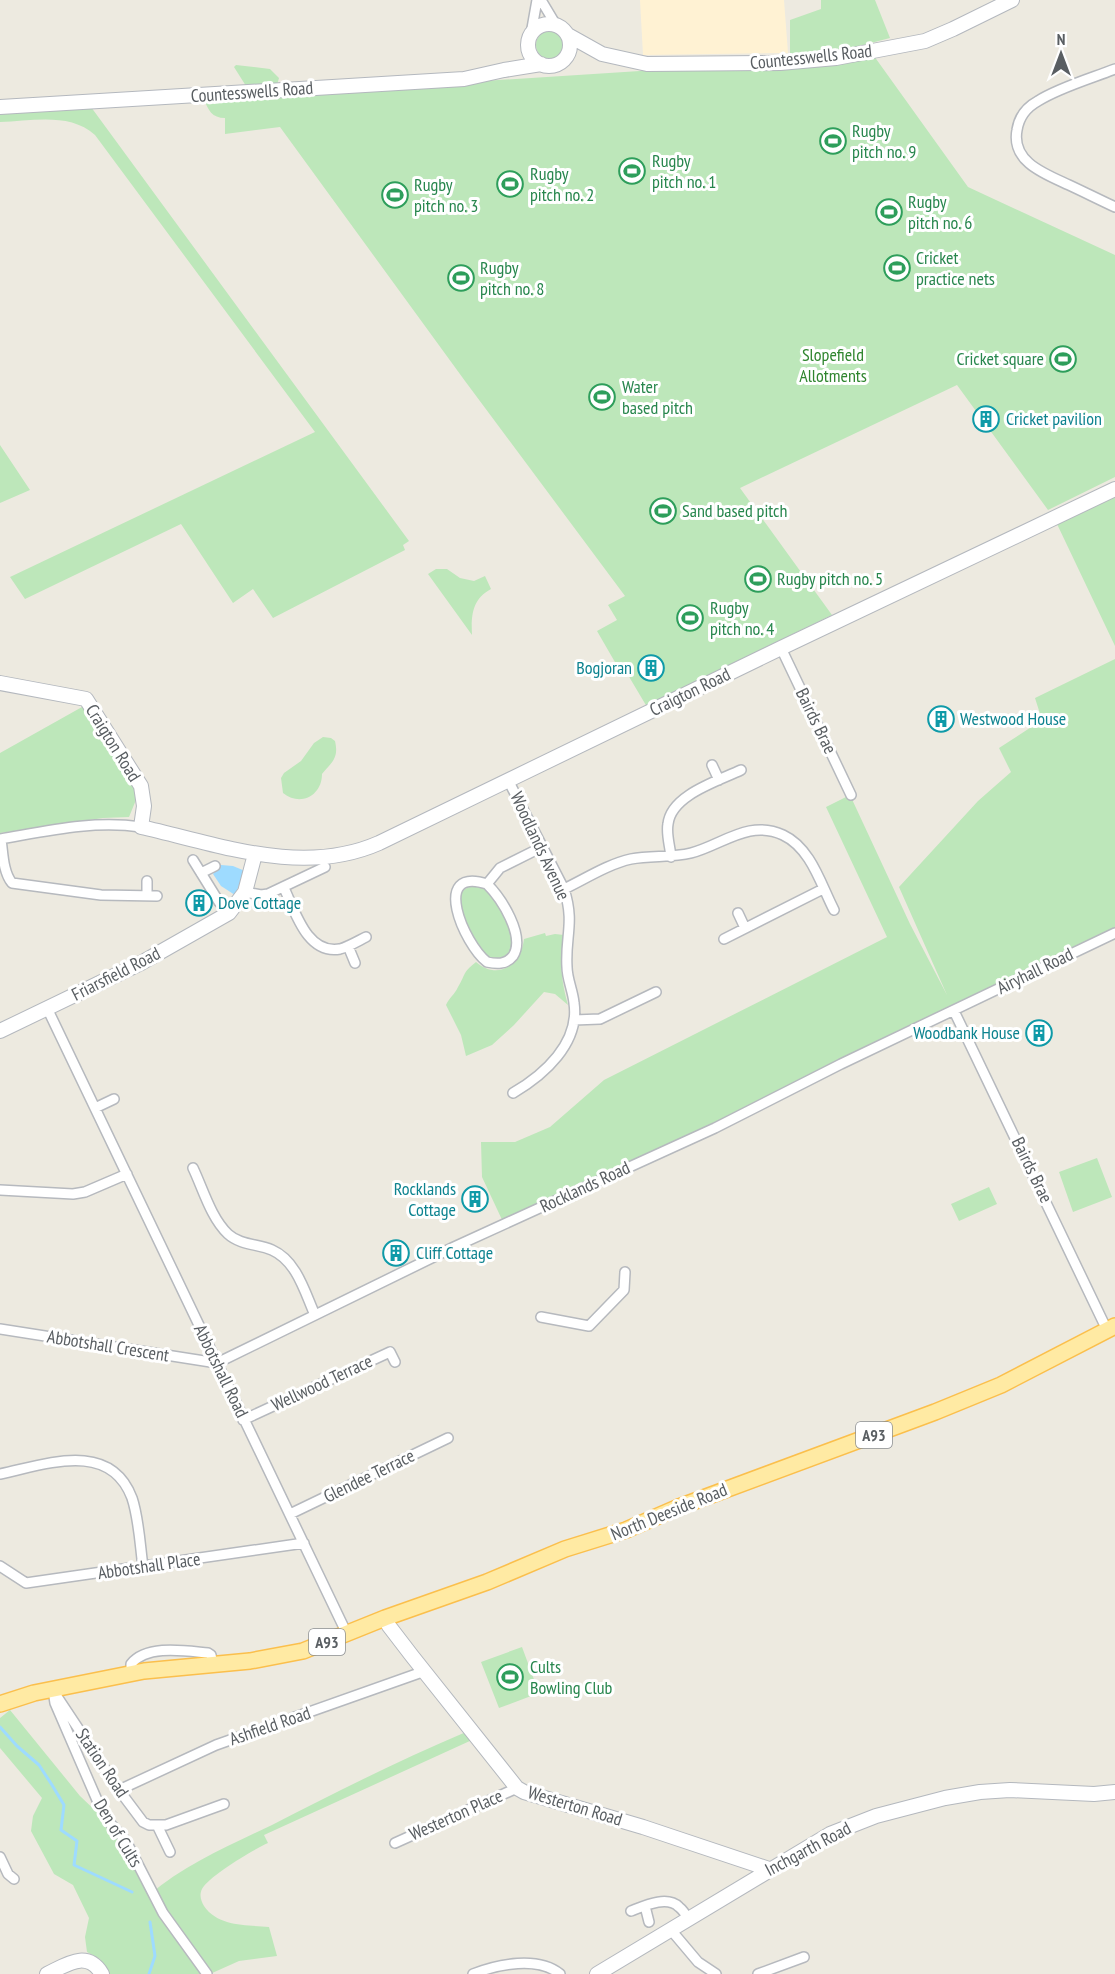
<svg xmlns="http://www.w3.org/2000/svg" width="1115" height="1974" font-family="'PT Sans Narrow',sans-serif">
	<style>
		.commercial { fill: #fff2d3 }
		.green { fill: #bde7ba }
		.water { fill: #9edbff }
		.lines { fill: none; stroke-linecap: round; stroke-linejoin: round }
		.stream { stroke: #9edbff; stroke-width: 3 }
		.street-casing { stroke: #b6b9be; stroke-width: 12 }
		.secondary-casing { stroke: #b4b8be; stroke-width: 16 }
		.primary-casing { stroke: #fbbf4c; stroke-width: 18 }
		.street { stroke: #fff; stroke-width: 9 }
		.secondary { stroke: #fff; stroke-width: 14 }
		.primary { stroke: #ffeaa3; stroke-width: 15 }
		.labels { text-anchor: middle; stroke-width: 6; stroke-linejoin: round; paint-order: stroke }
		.shield { fill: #fff; stroke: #8b8e91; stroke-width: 1.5 }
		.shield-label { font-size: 16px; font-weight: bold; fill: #595e62 }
		.street-label { font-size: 18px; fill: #595e62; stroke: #fff }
		.leisure-label { font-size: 18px; fill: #27864d; stroke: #fff; text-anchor: start }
		.park-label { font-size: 18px; fill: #2f852e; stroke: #fff }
		.culture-label { font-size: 18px; fill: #0d838f; stroke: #fff; text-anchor: start }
	</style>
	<rect width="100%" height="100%" fill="#edeae0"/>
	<!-- commercial -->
	<path class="commercial" d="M640,0H784L788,53L643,55Z"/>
	<!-- green -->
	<path class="green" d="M821,0H875L890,38L844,50L790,54V20L821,9Z
		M536 45a14 14 0 1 1 28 0a14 14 0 1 1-28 0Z
		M874,56L968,187L1115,255V477L1048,510L957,385L740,488L832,615L690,684L694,691L650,712L628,675L623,676L597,631L617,620L608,605L625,596L465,381L280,127L225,134V118C212,118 208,110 204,99Z
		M236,65L270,69L279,78L277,85L246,86L234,67Z
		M91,107L409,541L403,545L405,550L273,618L253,589L233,603L181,524L25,599L10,577L315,432L95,135C70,112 32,121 0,122V110Z
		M0,445L30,490L0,503Z
		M1115,496V646L1057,524Z
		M436,569H447L460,578L474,581L485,576L491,589C472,599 471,616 472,635L428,574Z
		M1115,659V933L504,1224L482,1177L481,1142H515L550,1127L604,1080L887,937L826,807L850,795L910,924L947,995L899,887L978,801L1011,772L999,748L1042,720L1035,698Z
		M82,707L129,777L138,795L129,817L103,818L0,833V753Z
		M323,737L331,738L335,741C339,758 332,762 322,774C322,796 300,807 283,793L281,778L284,773L301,761L314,743Z
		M476,885C499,891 510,924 513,945C493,993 452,912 460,895C463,888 469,887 476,885Z
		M545,933L546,936L555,934L564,935C559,960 561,980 568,1005L555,994L544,992L514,1025L492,1045L466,1056L461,1035L446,1005C449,998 455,994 458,987C466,974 462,973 476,962C498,981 521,965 524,939Z
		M1097,1158L1112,1197L1073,1212L1059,1172Z
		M989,1187L997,1204L959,1221L951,1204Z
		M522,1647L539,1693L499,1708L481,1662Z
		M10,1710L80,1796L101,1816L124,1845L149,1895C184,1865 230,1845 272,1825C336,1792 400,1760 466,1732L472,1740L264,1835L268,1843C253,1850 209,1876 202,1889C199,1895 201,1901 204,1906C218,1927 248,1925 269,1927L277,1956L239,1961L210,1974H107L100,1959L87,1952L85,1937L89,1918L73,1885L54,1874L31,1831L33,1816L42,1798L0,1748V1718Z"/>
	<!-- water -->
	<path class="water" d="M221,865L233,866L245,871L235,895L221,886L213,874Z"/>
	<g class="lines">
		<!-- stream -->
		<path class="stream" d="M0,1727L17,1746L39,1765L52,1785L64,1805L61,1830L77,1841L74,1865L132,1892
			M149,1974L155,1956L150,1922"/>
		<!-- street casing -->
		<g class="street-casing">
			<path id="street" d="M541,0L556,25
				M531,34L537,0
				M1115,69C1092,78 1058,88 1038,101C1027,107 1019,117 1017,130C1011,162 1045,174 1069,185C1084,192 1100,200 1115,207
				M781,648L851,795
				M712,765L719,780
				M508,780L564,889C575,923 565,936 567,967C567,979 573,991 574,1003C580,1043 544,1075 513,1093
				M0,839C47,831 93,820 141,827
				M1,839C3,853 3,872 12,883L101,895L157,896
				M671,857C670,846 666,834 668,824C671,795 718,781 741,770
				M193,860L219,902L229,913
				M201,873L215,866
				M487,884C501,898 526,936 513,956C506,965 496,964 487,962C464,944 430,866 487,884L500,868L542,847
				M284,888C295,911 307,955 340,949C348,947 358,941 366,937
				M564,889C585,879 608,864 631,859C651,855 671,858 691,853C722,845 749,819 783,835C811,848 821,885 834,910
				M245,892L261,895L268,894L325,867
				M147,896V881
				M738,913L745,928
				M724,939L823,889
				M348,946L355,963
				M47,1008L347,1634
				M954,1011L1107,1330
				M574,1020L600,1019L656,992
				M95,1108L114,1099
				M193,1168C203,1189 211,1218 228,1234C240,1245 258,1244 272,1250C297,1261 305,1293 315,1315
				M0,1190L73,1194L85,1192L127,1174
				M541,1317L589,1326L624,1290L625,1272
				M0,1329L217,1363L454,1247L715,1128L841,1064L1115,933
				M243,1420L390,1352L395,1362
				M0,1474C44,1465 110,1439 132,1498C139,1519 140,1545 143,1567
				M290,1514L448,1438
				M0,1566L26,1583L304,1543
				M131,1673V1664C147,1644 186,1651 208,1653L211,1655L213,1664
				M53,1690L55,1703L97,1800L110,1823L126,1841L163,1913L207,1974
				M54,1692L119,1790L143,1822L149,1825H166L224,1804
				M119,1790L216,1745L425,1671
				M157,1825L170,1852
				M395,1843L517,1788
				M0,1857L8,1874L14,1879
				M645,1906L649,1922
				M631,1911C644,1906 667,1895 679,1907C683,1910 686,1915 688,1919
				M671,1930L698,1962L716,1974
				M473,1974C498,1964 538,1956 560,1974
				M758,1974L804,1957"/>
		</g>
		<!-- secondary casing -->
		<g class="secondary-casing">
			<path id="secondary" d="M528 45a21 21 0 1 1 42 0a21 21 0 1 1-42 0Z
				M568,35L602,54L647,64L780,63L836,58L925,41L953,29L1012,0
				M0,107L464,79L504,70L541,64
				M0,683L86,699L141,786L144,806L141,827C218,844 302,877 379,843L781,648L1115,489
				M0,1031L141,963L229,913L245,892L255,854
				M385,1618L389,1626L412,1656L517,1788L524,1792L643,1827L769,1869
				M47,1974C66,1965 87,1949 102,1974
				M597,1974L830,1834L876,1816L945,1798L980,1792L1010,1790L1094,1794L1115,1792"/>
		</g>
		<!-- primary casing -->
		<g class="primary-casing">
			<path id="primary" d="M0,1704L34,1693L144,1671L250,1661L303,1651L385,1618L487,1582L565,1549L626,1530L679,1507L935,1412L1001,1385L1115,1326"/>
		</g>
		<!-- street -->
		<use href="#street" class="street"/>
		<!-- secondary -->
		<use href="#secondary" class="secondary"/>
		<!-- primary -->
		<use href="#primary" class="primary"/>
	</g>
	<!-- icons -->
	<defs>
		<g id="stadium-ring" transform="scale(1.35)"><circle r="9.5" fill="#fff" stroke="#2e9e5b" stroke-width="1.5"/><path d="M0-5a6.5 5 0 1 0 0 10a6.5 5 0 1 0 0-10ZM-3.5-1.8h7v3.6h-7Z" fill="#2e9e5b"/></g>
		<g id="building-ring" transform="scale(1.35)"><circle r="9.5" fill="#fff" stroke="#0f9aa8" stroke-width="1.5"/><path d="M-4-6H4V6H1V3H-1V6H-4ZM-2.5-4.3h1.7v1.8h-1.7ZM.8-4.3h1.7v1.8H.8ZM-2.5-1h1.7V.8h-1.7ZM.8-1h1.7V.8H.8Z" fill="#0f9aa8"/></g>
	</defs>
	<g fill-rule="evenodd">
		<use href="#stadium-ring" x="833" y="141"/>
		<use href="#stadium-ring" x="632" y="171"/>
		<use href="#stadium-ring" x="510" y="184"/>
		<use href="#stadium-ring" x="395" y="195"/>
		<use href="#stadium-ring" x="889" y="212"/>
		<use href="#stadium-ring" x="897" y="268"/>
		<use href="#stadium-ring" x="461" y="278"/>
		<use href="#stadium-ring" x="1063" y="359"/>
		<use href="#stadium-ring" x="602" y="397"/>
		<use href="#building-ring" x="986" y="419"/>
		<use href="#stadium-ring" x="663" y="511"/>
		<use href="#stadium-ring" x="758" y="579"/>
		<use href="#stadium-ring" x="690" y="618"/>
		<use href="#building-ring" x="651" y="668"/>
		<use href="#building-ring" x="941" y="719"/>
		<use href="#building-ring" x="199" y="903"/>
		<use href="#building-ring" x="1039" y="1033"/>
		<use href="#building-ring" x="475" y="1199"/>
		<use href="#building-ring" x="396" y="1253"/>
		<use href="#stadium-ring" x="510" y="1677"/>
	</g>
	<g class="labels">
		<!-- shield labels -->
		<g class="shield">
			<rect x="856" y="1422" width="36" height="26" rx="4.5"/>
			<rect x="309" y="1629" width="36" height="26" rx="4.5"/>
		</g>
		<g class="shield-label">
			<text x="874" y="1441">A93</text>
			<text x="327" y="1648">A93</text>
		</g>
		<!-- street labels -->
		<g class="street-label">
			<text transform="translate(811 57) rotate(-6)" y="6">Countesswells Road</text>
			<text transform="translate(252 92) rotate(-4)" y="6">Countesswells Road</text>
			<text transform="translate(690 692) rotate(-26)" y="6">Craigton Road</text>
			<text transform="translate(816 721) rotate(64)" y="6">Bairds Brae</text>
			<text transform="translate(113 743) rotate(58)" y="6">Craigton Road</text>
			<text transform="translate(540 846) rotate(65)" y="6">Woodlands Avenue</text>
			<text transform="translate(1035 971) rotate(-26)" y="6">Airyhall Road</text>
			<text transform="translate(116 974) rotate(-27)" y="6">Friarsfield Road</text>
			<text transform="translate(1032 1170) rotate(64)" y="6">Bairds Brae</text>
			<text transform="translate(585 1187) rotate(-25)" y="6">Rocklands Road</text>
			<text transform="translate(108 1346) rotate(9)" y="6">Abbotshall Crescent</text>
			<text transform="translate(221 1371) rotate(64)" y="6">Abbotshall Road</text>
			<text transform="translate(322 1383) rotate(-25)" y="6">Wellwood Terrace</text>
			<text transform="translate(369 1476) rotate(-26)" y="6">Glendee Terrace</text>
			<text transform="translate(669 1512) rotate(-22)" y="6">North Deeside Road</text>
			<text transform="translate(149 1566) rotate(-8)" y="6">Abbotshall Place</text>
			<text transform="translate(270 1726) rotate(-19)" y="6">Ashfield Road</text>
			<text transform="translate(102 1763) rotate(56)" y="6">Station Road</text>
			<text transform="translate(575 1806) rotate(17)" y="6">Westerton Road</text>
			<text transform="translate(456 1815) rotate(-24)" y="6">Westerton Place</text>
			<text transform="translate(118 1833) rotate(59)" y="6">Den of Cults</text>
			<text transform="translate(808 1849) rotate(-28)" y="6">Inchgarth Road</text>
		</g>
		<!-- leisure labels -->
		<g class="leisure-label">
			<text x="852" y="137">Rugby<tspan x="852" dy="21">pitch no. 9</tspan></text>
			<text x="652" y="167">Rugby<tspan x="652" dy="21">pitch no. 1</tspan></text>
			<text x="530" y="180">Rugby<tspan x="530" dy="21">pitch no. 2</tspan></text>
			<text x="414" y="191">Rugby<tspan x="414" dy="21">pitch no. 3</tspan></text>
			<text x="908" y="208">Rugby<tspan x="908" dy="21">pitch no. 6</tspan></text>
			<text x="916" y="264">Cricket<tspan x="916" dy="21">practice nets</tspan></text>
			<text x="480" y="274">Rugby<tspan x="480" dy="21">pitch no. 8</tspan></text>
			<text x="1044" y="365" text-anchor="end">Cricket square</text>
			<text x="622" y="393">Water<tspan x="622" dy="21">based pitch</tspan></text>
			<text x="682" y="517">Sand based pitch</text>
			<text x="777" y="585">Rugby pitch no. 5</text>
			<text x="710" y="614">Rugby<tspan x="710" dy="21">pitch no. 4</tspan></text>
			<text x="530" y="1673">Cults<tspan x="530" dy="21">Bowling Club</tspan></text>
		</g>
		<!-- park labels -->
		<g class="park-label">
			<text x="833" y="361">Slopefield<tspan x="833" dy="21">Allotments</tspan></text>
		</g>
		<!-- culture labels -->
		<g class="culture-label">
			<text x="1006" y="425">Cricket pavilion</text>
			<text x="632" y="674" text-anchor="end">Bogjoran</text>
			<text x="960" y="725">Westwood House</text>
			<text x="218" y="909">Dove Cottage</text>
			<text x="1020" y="1039" text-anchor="end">Woodbank House</text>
			<text x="456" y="1195" text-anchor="end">Rocklands<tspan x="456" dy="21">Cottage</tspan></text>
			<text x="416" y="1259">Cliff Cottage</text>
		</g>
	</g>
	<!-- north arrow -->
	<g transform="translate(1061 54)" stroke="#ffffff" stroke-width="4.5" paint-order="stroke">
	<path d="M0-4.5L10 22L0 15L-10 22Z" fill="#595e62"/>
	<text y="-9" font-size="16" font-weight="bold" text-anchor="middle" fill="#595e62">N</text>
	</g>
</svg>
